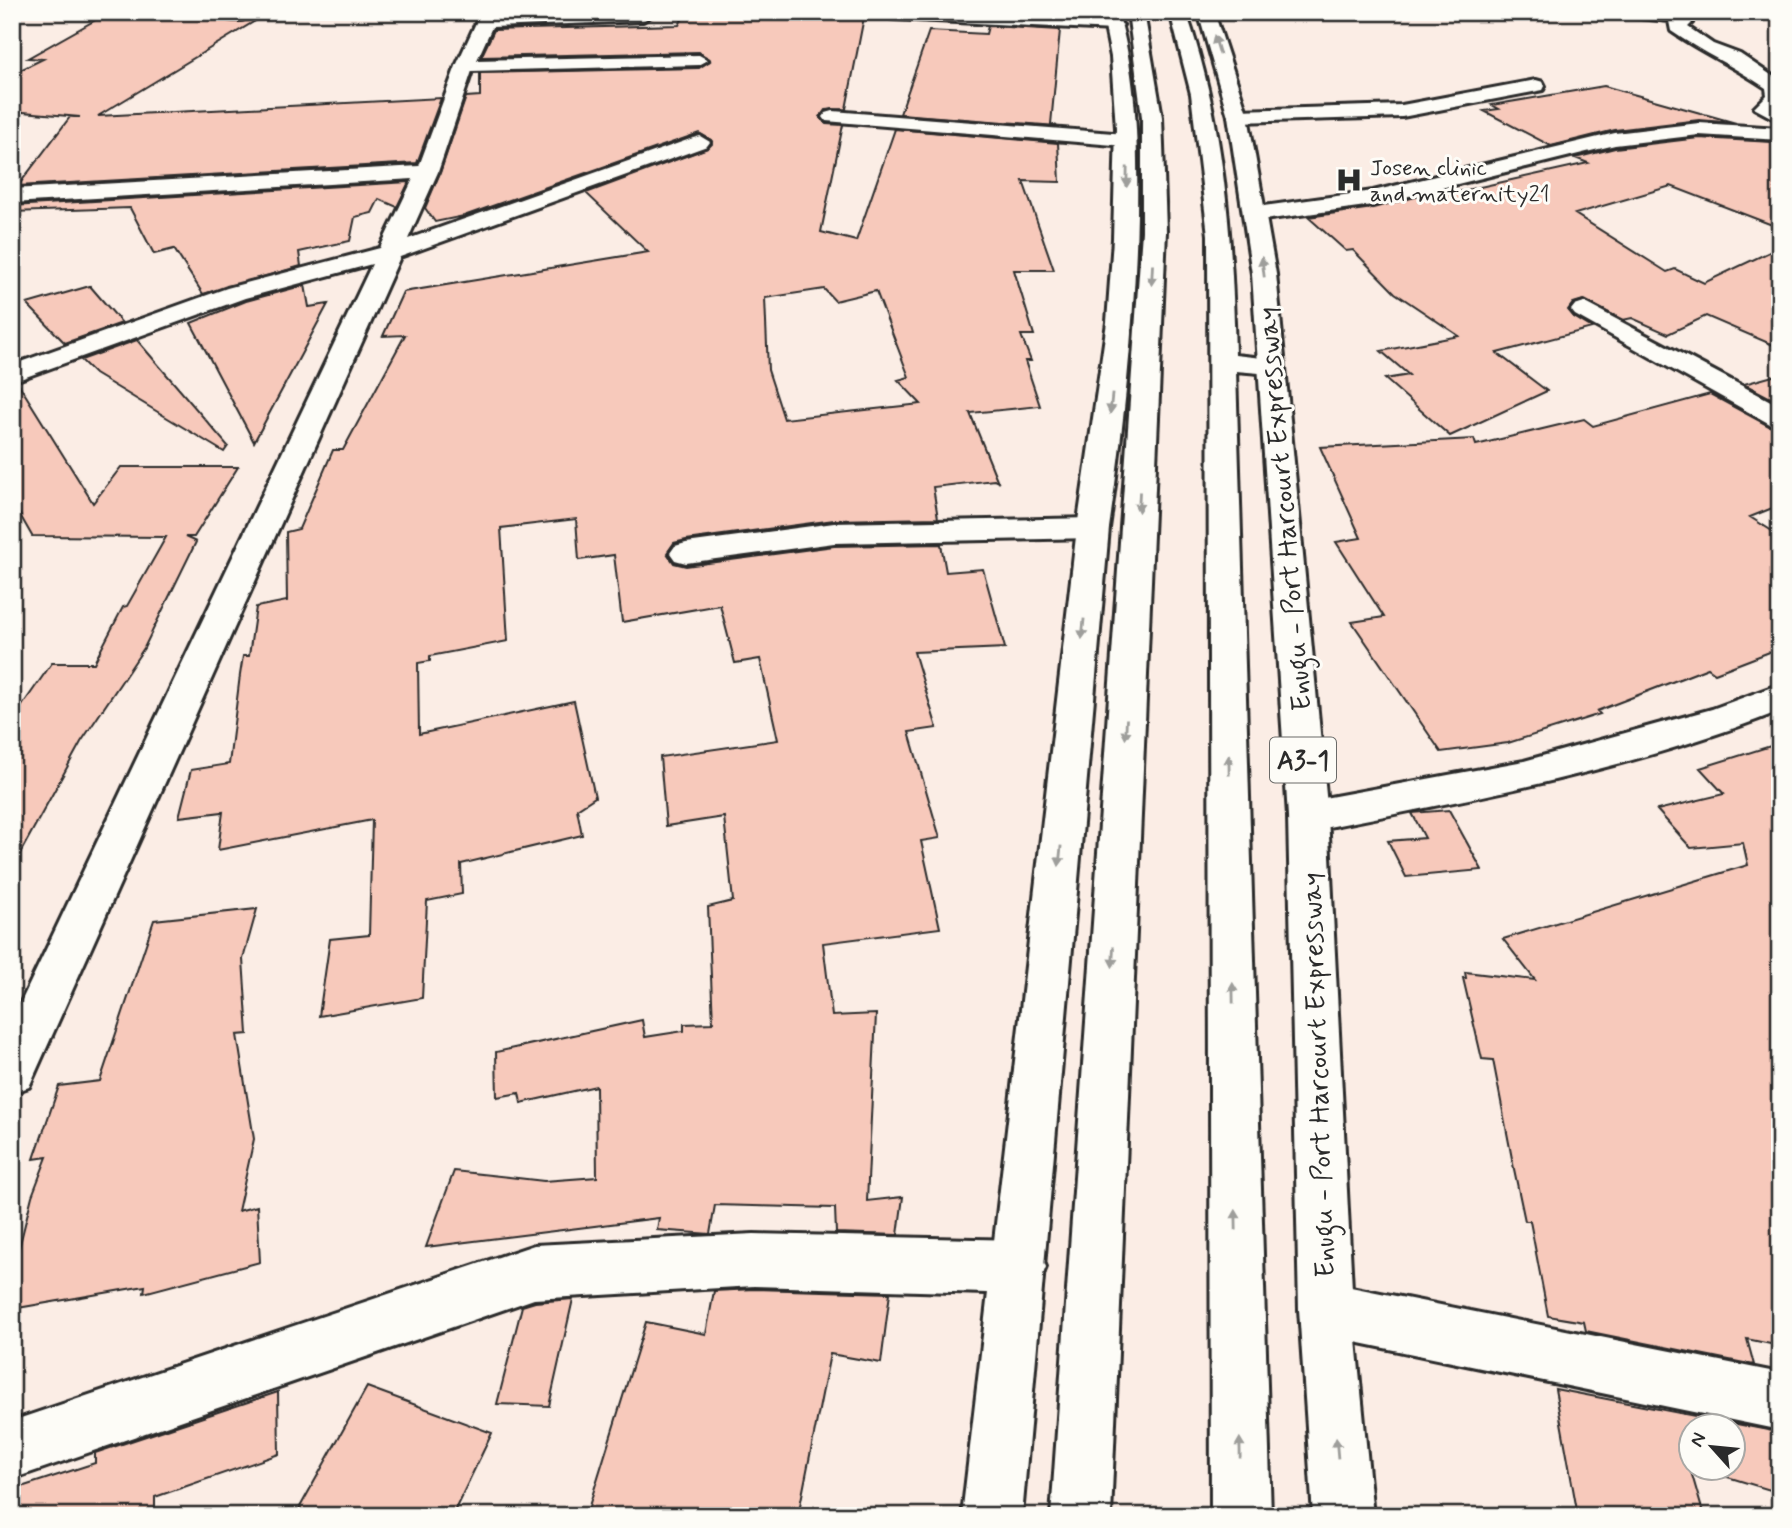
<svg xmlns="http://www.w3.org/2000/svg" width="1792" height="1528" font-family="Mynerve,sans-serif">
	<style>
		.building { fill: #f7c9bb; stroke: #2b2b2b; stroke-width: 2; fill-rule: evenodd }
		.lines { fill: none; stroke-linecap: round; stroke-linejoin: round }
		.street-casing { stroke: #2b2b2b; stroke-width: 6 }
		.primary-casing { stroke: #2b2b2b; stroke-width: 6 }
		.highway-casing { stroke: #2b2b2b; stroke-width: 6 }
		.street { fill: #fdfcf7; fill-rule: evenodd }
		.primary { fill: #fdfcf7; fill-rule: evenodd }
		.highway { fill: #fdfcf7; fill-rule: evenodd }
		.oneway { fill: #9e9e9b }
		.labels { text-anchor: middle; stroke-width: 6; stroke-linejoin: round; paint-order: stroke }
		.far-poi-label { font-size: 23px; fill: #2b2b2b; stroke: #fdfcf7; text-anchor: start }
		.shield { fill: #fdfcf7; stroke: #6a6a68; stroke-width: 2 }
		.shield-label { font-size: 26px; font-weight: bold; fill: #2b2b2b }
		.street-label { font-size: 28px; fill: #2b2b2b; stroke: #fdfcf7 }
	</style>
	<rect width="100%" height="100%" fill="#fbede5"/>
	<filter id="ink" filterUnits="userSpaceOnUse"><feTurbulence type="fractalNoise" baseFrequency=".0143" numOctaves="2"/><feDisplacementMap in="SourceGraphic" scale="14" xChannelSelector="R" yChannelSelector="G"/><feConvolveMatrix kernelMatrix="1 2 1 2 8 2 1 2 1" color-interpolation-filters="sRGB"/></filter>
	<g filter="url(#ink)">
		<!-- building -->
		<path class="building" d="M175,12H205L217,19L238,22L251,20L256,16V12H270L98,116L441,98L417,163L18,186L70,117H80L12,111V74L43,59L28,58L108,13L174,16Z
			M794,12H845L844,17H864L846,109L825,110L820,117L826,124L843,125L821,232L856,241L895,129L1058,143L1060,182L1023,181L1054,270H1014L1034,335H1021L1031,361H1025L1040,406L970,413L998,482L994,480L933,487L938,518L834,520L686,540L674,543L667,553L674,563L686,566L834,546L941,544L946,572L983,569L1005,648L914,652L937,728L909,732L940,838L921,841L940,928L823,943L832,1016L876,1014L867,1201L903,1197L898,1235L836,1233L835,1208L715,1205L710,1234L657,1230L659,1218L426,1247L454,1171L544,1181L597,1177L596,1086L521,1103L519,1093L497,1097L496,1052L642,1020L645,1037L684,1031V1024L713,1023L708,907L733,901L724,817L666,826L660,757L778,740L760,659L735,663L720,605L622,622L614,555L579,560L576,519L501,528L508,641L430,656V661L418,663L419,734L574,701L595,797L577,809L582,835L461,864L462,894L427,901L422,998L319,1016L330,939L369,935L372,820L218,850L223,812L179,817L191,770L229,764L240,675L243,656H249L256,607L287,601L286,532L299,529L333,450H343L405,335L383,336L403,292L648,252L586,193L708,148L712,144L711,140L699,133L464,216L435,222L425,208L440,173L466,97L480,96V73L699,68L710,61L699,52L481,57L494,30L679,25L685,14L793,15ZM824,289L835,301L876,291L909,377L898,380L921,404L784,419L768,370L765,298Z
			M988,26L1060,30L1051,124L1057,126L900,114L929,31L986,34Z
			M1604,86L1736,123L1699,120L1615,130L1551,146L1484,111L1499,109L1492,105Z
			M1699,138L1773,142L1780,147V228L1671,186L1575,214L1667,272L1675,269L1704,283L1780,247V348L1706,316L1668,334L1632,318L1623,320L1583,300L1573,303L1568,310L1574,317L1592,328L1497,353L1547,391L1450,436L1385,379L1409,375L1381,351L1459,336L1395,293L1353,250L1346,251L1308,217L1373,208L1419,196L1435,197L1588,163L1575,158L1615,148Z
			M409,182L397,207L379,199L372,213L355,217L350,241L299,252L301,266L203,294L174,249L154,254L130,208L12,212V206Z
			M305,285L309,307L328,304L254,442L191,323L246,301Z
			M90,286L122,323L65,343L27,304Z
			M137,340L228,446L224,452L95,374L81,360Z
			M1780,374V403L1744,384Z
			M18,383L93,503L121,467H238L194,537H185L196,542L144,648L81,742L12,868V720L52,663H94L123,607L127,606L166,537L32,536L12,501V384Z
			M1710,394L1769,426L1780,429V505L1750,517L1780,536V648L1715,673L1708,668L1597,711L1600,714L1508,743L1441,752L1352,622L1384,617L1336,542L1361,538L1320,447L1474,439L1476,445L1584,419L1593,426Z
			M1780,743V1346L1747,1339L1754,1365L1586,1331L1584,1322L1548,1316L1530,1221H1525L1514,1169L1493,1060L1482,1059L1463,978H1466L1465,972L1535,980L1503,939L1748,865L1743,843L1691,848L1657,810L1724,794L1700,768Z
			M1449,810L1482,870L1406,877L1388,841L1425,838L1412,813Z
			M257,909L243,959L248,1034L237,1035L254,1139L238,1211L257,1206L260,1262L144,1293L145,1286L12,1309V1276L32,1196L47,1157L34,1159L59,1086L100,1081L154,920Z
			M754,1289L890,1293L881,1363L830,1354L798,1516H586L646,1322L706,1334L714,1291Z
			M573,1299L549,1406L497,1404L522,1306L535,1302Z
			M367,1387L492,1433L452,1516H295Z
			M1555,1389L1773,1431L1776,1442L1780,1443V1493L1698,1468H1732V1426H1690V1468L1704,1516H1578Z
			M278,1392L279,1454L155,1497V1516H12V1490L95,1463V1453Z"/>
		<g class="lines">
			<!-- street casing -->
			<g class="street-casing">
				<path id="street" d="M208,12H253L254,15C245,23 217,20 208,12Z
					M481,12H498L496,16L648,12L651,16L643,21L492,27L477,60L699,55L708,60L699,65L472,71L438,172L408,239L693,138L700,136L710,142L707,146L400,257L29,1087L12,1093V1021L372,264L245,298L12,382V365L227,288L380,248L413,179L12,203V189L419,166L456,66Z
					M888,12H961L1114,20L1123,25L1114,30L895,19L889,18Z
					M1623,12H1680L1692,23L1688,27L1713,44L1740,54L1780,81V105L1777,107L1780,122L1754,108L1767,95L1766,88C1734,66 1702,53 1671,31L1669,21L1631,17Z
					M1536,80L1543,82L1545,86L1543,90L1402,117L1238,122L1228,116L1238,110L1402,105Z
					M833,111L1126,134L1136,140L1126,146L826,121L823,117L826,113Z
					M1699,123L1780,128V140L1699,135L1615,145L1373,205L1256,221L1245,214L1256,207L1373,191L1615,133Z
					M1584,302L1780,406V426L1770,424L1575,315L1571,310L1575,305Z
					M1093,518L1104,521L1109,528L1104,535L1093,538L834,543L686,563L675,560L670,553L675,546L686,543L834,523Z
					M1780,684V711C1628,771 1467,800 1308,831L1294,827L1288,816L1294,805L1308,801L1524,761L1712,709Z
					M754,1234L1019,1240L1038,1248L1046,1267L1038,1286L1019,1294L754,1286L534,1299L12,1479V1421L534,1245Z
					M1326,1282L1780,1373V1430L1326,1336L1307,1328L1299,1309L1307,1290Z"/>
			</g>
			<!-- primary casing -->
			<g class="primary-casing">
				<path id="primary" d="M1102,12H1118C1137,78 1138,146 1137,214C1135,319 1124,424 1109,528L1022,1516H962L1077,528L1107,322L1113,239L1116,128L1111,57Z
					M1198,12H1214L1248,116L1276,274L1328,816L1353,1309L1373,1516H1313L1299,1309L1288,816L1252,274L1228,116Z"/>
			</g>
			<!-- highway casing -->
			<g class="highway-casing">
				<path id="highway" d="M1128,12H1144L1162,117L1166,231L1111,1516H1051L1142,231V117Z
					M1170,12H1186C1225,123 1232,239 1235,355L1281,360L1284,366L1281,372L1271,374L1236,371L1271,1516H1211L1208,235L1191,94Z"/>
			</g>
			<!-- street -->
			<use href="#street" class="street"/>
			<!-- primary -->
			<use href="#primary" class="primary"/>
			<!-- highway -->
			<use href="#highway" class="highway"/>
		</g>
		<!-- one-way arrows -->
		<defs><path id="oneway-solid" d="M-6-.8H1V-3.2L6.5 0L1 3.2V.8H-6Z" transform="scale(1.75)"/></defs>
		<g class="oneway">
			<use href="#oneway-solid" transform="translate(1217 45) rotate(-107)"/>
			<use href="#oneway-solid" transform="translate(1127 177) rotate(91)"/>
			<use href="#oneway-solid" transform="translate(1263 267) rotate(-97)"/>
			<use href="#oneway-solid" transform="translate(1152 275) rotate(93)"/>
			<use href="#oneway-solid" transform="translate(1111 404) rotate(96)"/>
			<use href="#oneway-solid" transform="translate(1139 502) rotate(93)"/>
			<use href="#oneway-solid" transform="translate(1083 629) rotate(96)"/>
			<use href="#oneway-solid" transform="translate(1126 729) rotate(93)"/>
			<use href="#oneway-solid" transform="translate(1229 765) rotate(-91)"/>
			<use href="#oneway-solid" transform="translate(1060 856) rotate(96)"/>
			<use href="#oneway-solid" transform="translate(1113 957) rotate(93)"/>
			<use href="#oneway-solid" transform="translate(1233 993) rotate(-91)"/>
			<use href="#oneway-solid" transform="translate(1236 1220) rotate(-91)"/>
			<use href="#oneway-solid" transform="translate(1240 1448) rotate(-91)"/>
			<use href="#oneway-solid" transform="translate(1337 1448) rotate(-95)"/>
		</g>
	</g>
	<!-- icons -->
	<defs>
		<g id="hospital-bare" transform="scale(2.1)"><path d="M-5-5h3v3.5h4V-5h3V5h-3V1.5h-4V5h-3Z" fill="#2b2b2b" stroke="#fdfcf7" stroke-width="2.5" paint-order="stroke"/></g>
	</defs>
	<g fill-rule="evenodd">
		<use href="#hospital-bare" x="1349" y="180"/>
	</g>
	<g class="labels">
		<!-- far-poi labels -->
		<g class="far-poi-label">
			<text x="1370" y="175">Josen clinic<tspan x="1370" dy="26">and maternity21</tspan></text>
		</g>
		<!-- shield labels -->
		<rect class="shield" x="1270" y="737.5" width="66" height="45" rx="5"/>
		<g class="shield-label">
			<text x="1303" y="769">A3-1</text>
		</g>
		<!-- street labels -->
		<g class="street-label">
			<text transform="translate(1283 509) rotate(-95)" y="10">Enugu - Port Harcourt Expressway</text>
			<text transform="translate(1317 1075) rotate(-92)" y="10">Enugu - Port Harcourt Expressway</text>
		</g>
	</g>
	<!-- margin -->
	<rect width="1792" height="1528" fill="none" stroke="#fdfcf7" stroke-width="42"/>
	<rect x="21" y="21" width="1750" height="1486" fill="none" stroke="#2b2b2b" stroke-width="2.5" filter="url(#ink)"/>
	<!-- north arrow -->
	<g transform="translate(1712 1447) rotate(297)"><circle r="33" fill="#fdfcf7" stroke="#a9a8a5" stroke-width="2"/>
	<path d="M0-5L12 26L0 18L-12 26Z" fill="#2b2b2b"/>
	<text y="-10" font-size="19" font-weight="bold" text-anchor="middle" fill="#2b2b2b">N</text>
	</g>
</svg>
